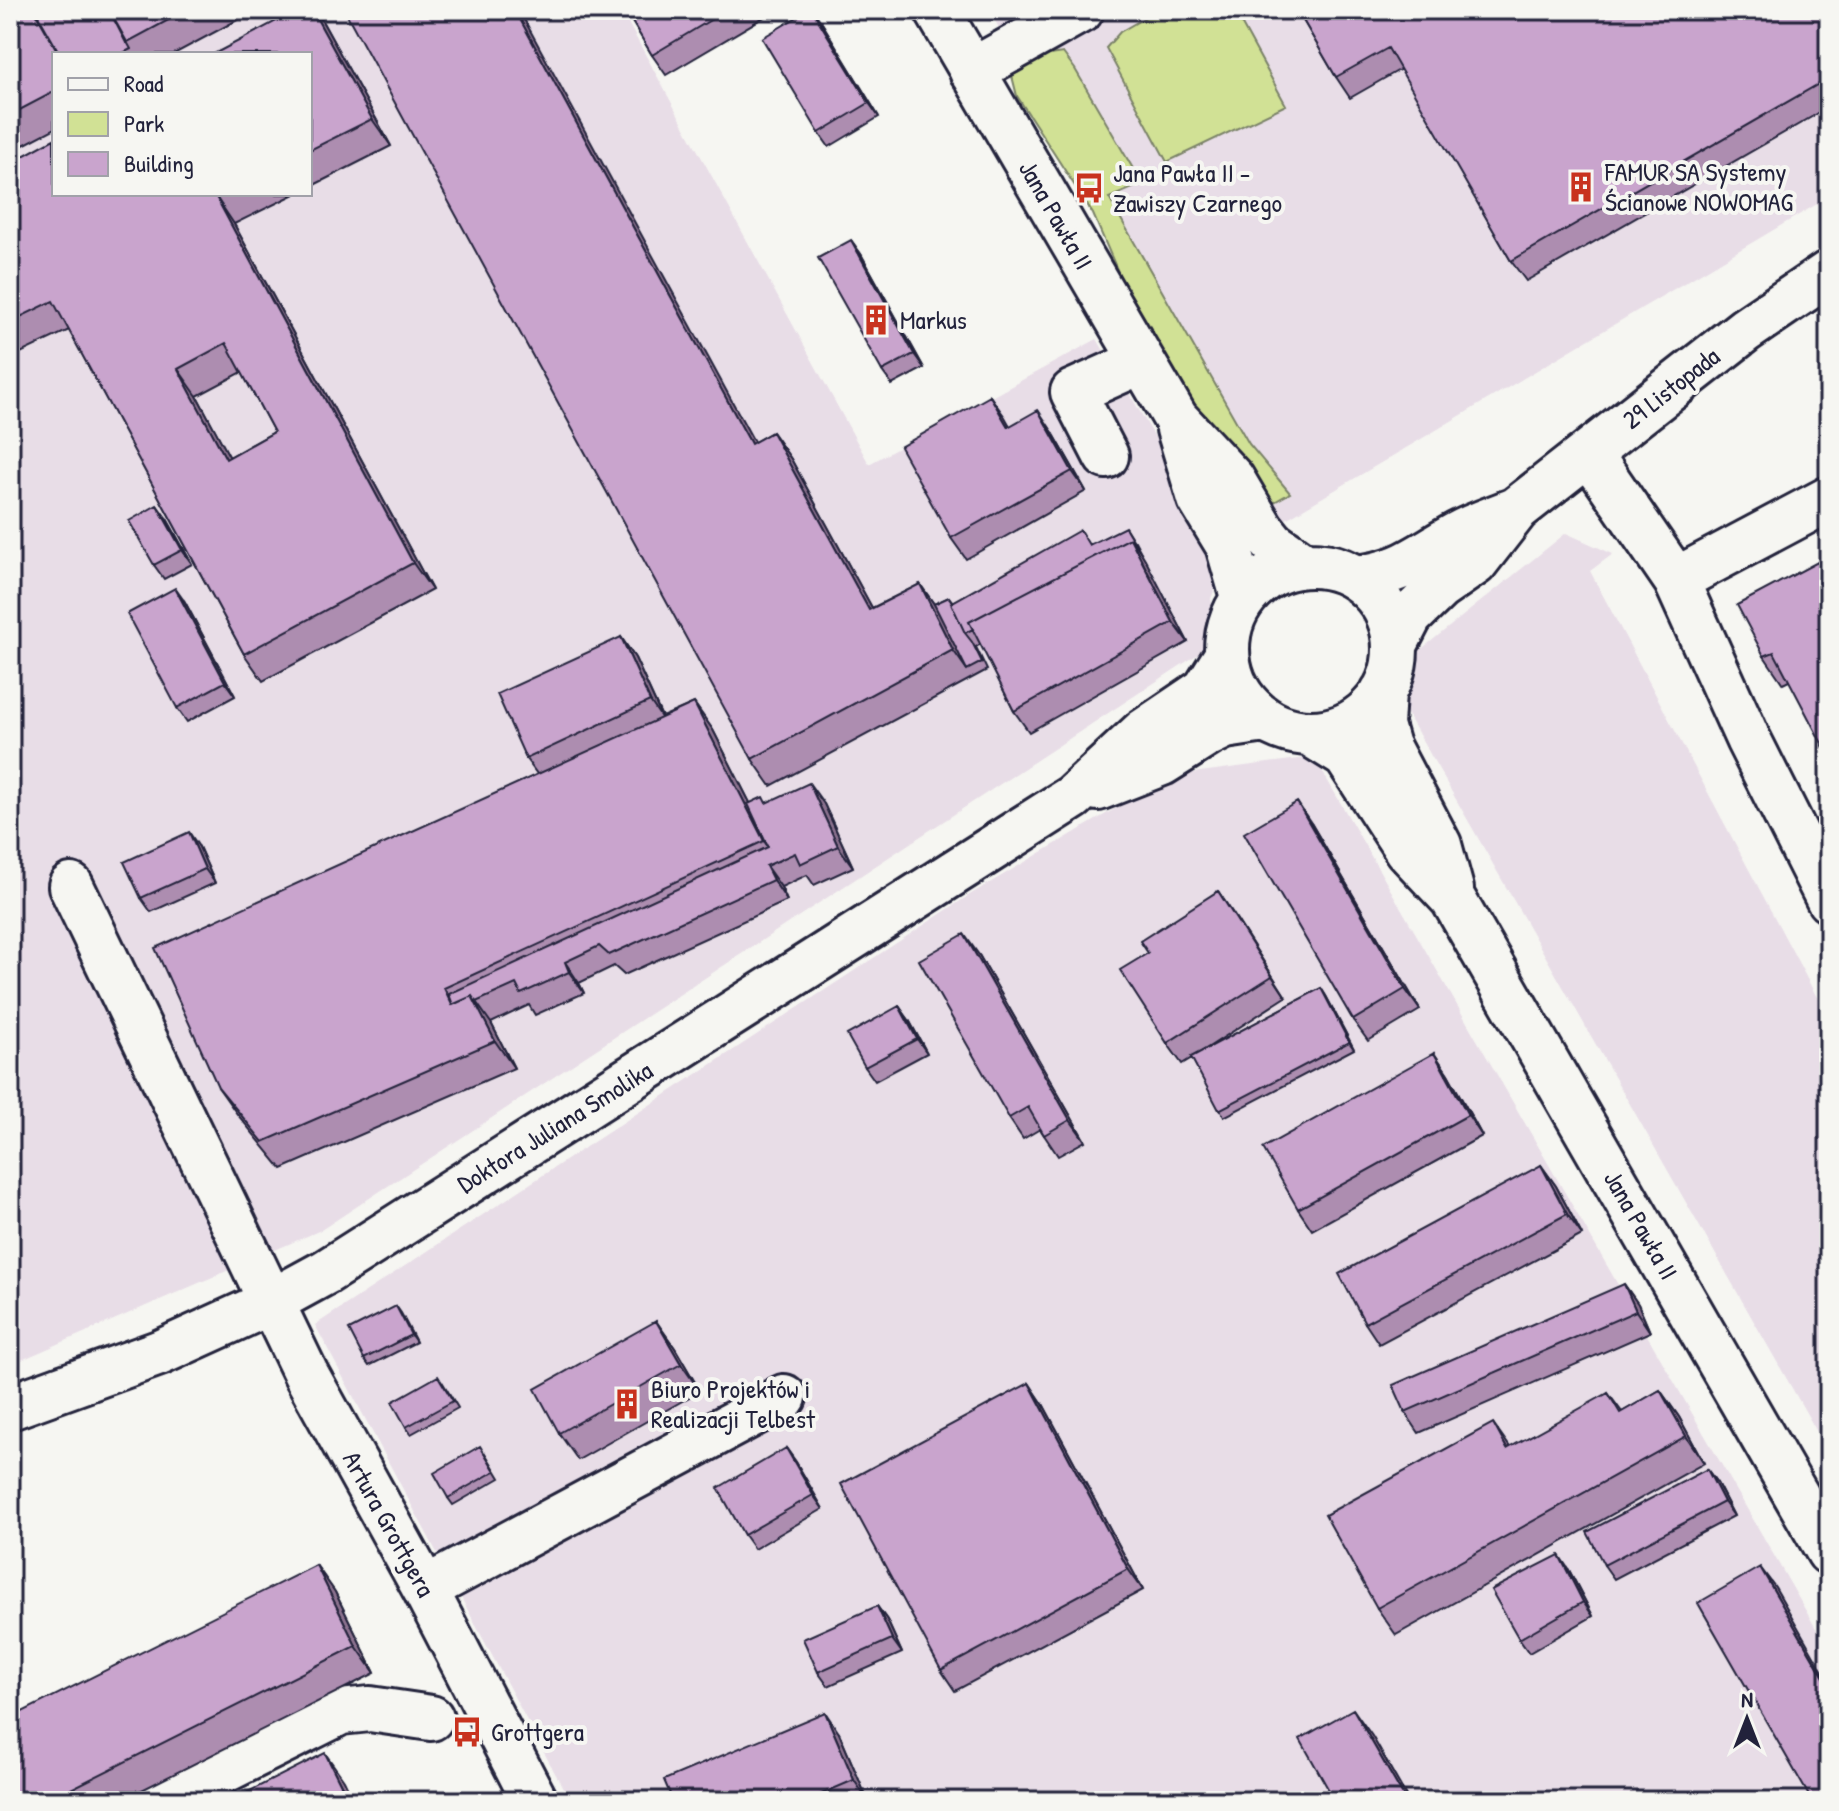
<svg xmlns="http://www.w3.org/2000/svg" width="1839" height="1811" font-family="'Patrick Hand',sans-serif">
	<style>
		.built { fill: #e8dde7; fill-rule: evenodd }
		.green { fill: #d1e195; stroke: #7a8268; stroke-width: 2 }
		.lines { fill: none; stroke-linecap: round; stroke-linejoin: round }
		.minor-casing { stroke: #22223b; stroke-width: 50 }
		.minor { stroke: #f6f6f2; stroke-width: 44 }
		.wall { fill: #ad8db0; stroke: #22223b; stroke-width: 2; fill-rule: evenodd }
		.shaded-wall { fill: #8d7390; stroke: #22223b; stroke-width: 2 }
		.building { fill: #c9a4cd; stroke: #22223b; stroke-width: 2; fill-rule: evenodd }
		.labels { text-anchor: middle; stroke-width: 8; stroke-linejoin: round; paint-order: stroke }
		.poi-label { font-size: 26px; fill: #22223b; stroke: #f6f6f2; text-anchor: start }
		.street-label { font-size: 26px; fill: #22223b; stroke: #f6f6f2 }
	</style>
	<rect width="100%" height="100%" fill="#f6f6f2"/>
	<filter id="ink" filterUnits="userSpaceOnUse"><feTurbulence type="fractalNoise" baseFrequency=".0125" numOctaves="2"/><feDisplacementMap in="SourceGraphic" scale="16" xChannelSelector="R" yChannelSelector="G"/><feConvolveMatrix kernelMatrix="1 2 1 2 8 2 1 2 1" color-interpolation-filters="sRGB"/></filter>
	<g filter="url(#ink)">
		<!-- built -->
		<path class="built" d="M10,10H621L869,464L1097,339L1226,557L1211,599L1221,639L321,1230L10,1365ZM54,54H310V194H54Z
			M989,10H1829V197L1276,525Z
			M1566,533L1613,554L1590,571L1829,1020V1453L1397,696L1419,651Z
			M1314,757L1829,1651V1801H570L315,1325L971,894L1170,776Z"/>
		<!-- green -->
		<path class="green" d="M1158,10H1189L1196,19L1216,10H1234L1286,105L1167,162L1106,48L1120,32Z
			M1063,53L1075,69L1142,184L1109,198L1249,444L1290,493L1255,513L1143,330L1093,214L1017,96L1011,72L1042,56Z"/>
		<g class="lines">
			<!-- minor casing -->
			<g class="minor-casing">
				<path id="minor" d="M937,10L1176,419L1232,479L1261,528L1273,543L1303,564
					M972,71L1081,10
					M1179,429L1200,499L1228,545L1243,597
					M1589,453L1676,580L1829,499
					M1106,456L1073,392L1142,361
					M1227 649a84 84 0 1 1 168 0a84 84 0 1 1-168 0Z
					M1356,578C1403,573 1418,556 1458,534C1476,524 1496,518 1515,510
					M1676,580L1748,739L1829,900
					M1395,645L1410,616L1439,588L1475,563L1517,509L1745,330L1829,273
					M1383,692L1381,725L1387,746L1439,845L1451,889
					M1309,733L1346,756L1407,850L1453,899L1829,1552
					M1098,788L1162,763L1208,734L1225,726L1265,720
					M71,886L306,1374L425,1589L535,1801
					M10,1407L159,1353L271,1302L326,1272L1073,797L1143,732L1205,690L1227,655
					M425,1589L784,1397
					M163,1801L341,1712L370,1709L431,1718"/>
			</g>
			<!-- minor -->
			<use href="#minor" class="minor"/>
		</g>
		<!-- wall -->
		<path class="wall" d="M10,10H256L174,54H54V129L10,152Z
			M316,10L391,146L310,187V54L286,16Z
			M625,10H776L666,75L652,55Z
			M1297,10H1829V107L1526,281L1511,261L1401,69L1350,98L1336,77Z
			M822,23L879,117L829,147L819,133Z
			M10,163L54,194H295L234,224L432,590L263,681L244,654L69,330L10,358ZM242,372L274,432L229,457L197,396Z
			M851,240L861,254L924,368L892,385L882,371Z
			M990,396L1010,426L1052,431L1086,491L966,559L951,538Z
			M772,432L791,459L872,608L920,584L934,604L949,597L953,602L1090,544L1135,541L1188,642L1029,732L1014,711L981,644L976,647L987,670L771,786L752,759L754,442Z
			M167,519L192,564L164,579L154,565Z
			M1829,556L1789,681L1783,684L1764,656Z
			M185,602L235,696L187,722L177,708Z
			M621,637L635,658L662,717L694,703L713,730L750,803L824,804L853,867L814,885L807,875L781,887L787,901L624,975L614,966L579,983L584,993L535,1015L529,1005L491,1023L514,1068L282,1169L237,1114L218,1087L537,774L526,759Z
			M1311,823L1420,1010L1368,1041L1353,1020Z
			M199,847L215,883L151,912L141,898Z
			M1218,891L1286,997L1201,1052L1321,988L1326,996L1354,1049L1224,1117L1192,1058L1182,1064L1167,1043L1148,953Z
			M979,955L1085,1141L1058,1156L1040,1129L1023,1139L1009,1118Z
			M899,1006L909,1020L927,1053L875,1081L865,1067Z
			M1434,1053L1448,1074L1482,1136L1312,1230L1298,1209Z
			M1541,1165L1556,1186L1582,1235L1379,1344L1365,1323Z
			M1624,1284L1638,1304L1650,1332L1419,1433L1405,1412Z
			M396,1306L416,1342L369,1366L364,1359Z
			M656,1321L675,1348L700,1391L578,1460L559,1433Z
			M443,1383L458,1408L411,1434L406,1427Z
			M1029,1383L1043,1404L1143,1590L955,1691L941,1670Z
			M1660,1390L1679,1417L1704,1463L1396,1635L1377,1608L1608,1393L1622,1412Z
			M786,1448L796,1462L823,1509L754,1549L744,1535Z
			M485,1453L500,1478L453,1505L448,1498Z
			M1707,1469L1717,1483L1734,1516L1614,1579L1604,1565Z
			M316,1565L335,1592L375,1673L120,1801H10Z
			M1569,1570L1593,1616L1529,1653L1519,1639Z
			M877,1606L887,1620L902,1653L828,1686L818,1672Z
			M839,1733L868,1801H673Z"/>
		<!-- shaded-wall -->
		<path class="shaded-wall" d="M312,10H316L391,146L372,119Z
			M515,10H519L770,471L751,444Z
			M813,10L822,23L879,117L869,103Z
			M216,197L234,224L432,590L413,563Z
			M851,240L861,254L924,368L914,354Z
			M178,369L197,396L245,486L226,459Z
			M990,396L1005,417L1022,448L1008,427Z
			M1038,410L1052,431L1086,491L1072,471Z
			M772,432L791,459L888,637L869,610Z
			M157,505L167,519L192,564L182,550Z
			M1125,527L1145,559L1188,642L1173,622Z
			M920,584L939,611L967,670L953,650Z
			M175,588L185,602L235,696L225,682Z
			M621,637L635,658L664,722L650,701Z
			M694,703L713,730L779,860L778,861L764,841Z
			M809,783L824,804L853,867L838,846Z
			M1297,802L1311,823L1420,1010L1405,989Z
			M189,832L199,847L215,883L205,869Z
			M766,866L781,887L787,901L773,880Z
			M1218,891L1232,912L1286,997L1272,976Z
			M964,934L979,955L1085,1141L1070,1120Z
			M565,962L579,983L584,993L569,972Z
			M1321,988L1326,996L1354,1049L1349,1042Z
			M472,996L491,1023L514,1068L495,1041Z
			M899,1006L909,1020L927,1053L917,1039Z
			M1434,1053L1448,1074L1482,1136L1468,1115Z
			M1541,1165L1556,1186L1582,1235L1567,1214Z
			M1624,1284L1638,1304L1650,1332L1636,1311Z
			M396,1306L401,1313L416,1342L411,1335Z
			M656,1321L675,1348L700,1391L681,1364Z
			M1029,1383L1043,1404L1143,1590L1128,1569Z
			M1660,1390L1679,1417L1704,1463L1686,1436Z
			M1493,1423L1512,1450L1507,1449Z
			M786,1448L796,1462L823,1509L813,1495Z
			M1707,1469L1717,1483L1734,1516L1724,1502Z
			M1559,1555L1569,1570L1593,1616L1583,1602Z
			M316,1565L335,1592L375,1673L356,1646Z
			M1760,1567L1775,1587L1829,1682V1686Z
			M877,1606L887,1620L902,1653L892,1639Z
			M1353,1709L1372,1736L1409,1801H1406Z
			M825,1712L839,1733L868,1801L854,1780Z
			M325,1753L344,1780L354,1801H349Z"/>
		<!-- building -->
		<path class="building" d="M10,10H34L59,54H54V92L10,115Z
			M35,10H109L131,49L121,54H60Z
			M109,10H187L126,43Z
			M282,10H312L372,119L310,150V54H214L286,16Z
			M352,10H515L751,444L772,432L869,610L920,584L953,650L752,759L346,13Z
			M625,10H727L652,55Z
			M809,10H812L869,103L819,133L762,38Z
			M1297,10H1829V78L1511,261L1388,48L1336,77Z
			M54,139V194H222L216,197L413,563L244,654L53,301L10,322V163ZM226,343L274,432L226,459L178,369Z
			M851,240L914,354L882,371L818,258Z
			M990,396L1008,427L1038,410L1072,471L951,538L900,447Z
			M157,505L182,550L154,565L129,521Z
			M1125,527L1135,544L1130,538L969,622L973,629L965,633L951,603L1080,530L1089,545Z
			M1130,538L1173,622L1014,711L969,622Z
			M1829,556V757L1774,652L1764,656L1737,605Z
			M175,588L225,682L177,708L127,614Z
			M949,597L952,602L951,603L965,633L972,642L982,662L967,670L934,604Z
			M621,637L650,701L526,759L497,694Z
			M694,703L764,841L444,988L452,1005L472,996L495,1041L263,1142L218,1087L155,948Z
			M809,783L838,846L800,864L795,853L766,866L773,880L609,955L599,946L565,962L569,972L521,994L516,984L476,1002L472,996L453,1005L449,994L768,847L748,804L763,797L766,803Z
			M1297,802L1405,989L1353,1020L1244,833Z
			M189,832L205,869L141,898L124,862Z
			M1218,891L1272,976L1167,1043L1120,970L1148,953L1140,941Z
			M964,934L1070,1120L1044,1135L1028,1107L1009,1118L919,960Z
			M1321,988L1349,1042L1219,1110L1191,1057Z
			M899,1006L917,1039L865,1067L847,1035Z
			M1434,1053L1468,1115L1298,1209L1263,1148Z
			M1541,1165L1567,1214L1365,1323L1339,1274Z
			M1624,1284L1636,1311L1405,1412L1393,1385Z
			M396,1306L411,1335L364,1359L349,1330Z
			M656,1321L681,1364L559,1433L535,1389Z
			M438,1376L453,1401L406,1427L392,1402Z
			M1029,1383L1128,1569L941,1670L841,1484Z
			M1660,1390L1686,1436L1377,1608L1325,1515L1493,1423L1507,1449L1608,1393L1620,1413Z
			M480,1446L495,1471L448,1498L434,1473Z
			M786,1448L813,1495L744,1535L718,1488Z
			M1707,1469L1724,1502L1604,1565L1587,1532Z
			M1559,1555L1583,1602L1519,1639L1491,1590Z
			M316,1565L356,1646L47,1801H10V1718Z
			M1760,1567L1829,1686V1801H1812L1698,1603Z
			M877,1606L892,1639L818,1672L803,1639Z
			M1353,1709L1406,1801H1335L1300,1739Z
			M825,1712L854,1780L805,1801H673L664,1780Z
			M325,1753L349,1801H230Z"/>
	</g>
	<!-- icons -->
	<defs>
		<g id="building-bare" transform="scale(2.4)"><path d="M-4-6H4V6H1V3H-1V6H-4ZM-2.5-4.3h1.7v1.8h-1.7ZM.8-4.3h1.7v1.8H.8ZM-2.5-1h1.7V.8h-1.7ZM.8-1h1.7V.8H.8Z" fill="#c8321e" stroke="#f6f6f2" stroke-width="2.5" paint-order="stroke"/></g>
		<g id="bus-bare" transform="scale(2.4)"><path d="M-5-6H5V4H4V6H2V4H-2V6H-4V4H-5ZM-3.5-4V0h7V-4ZM-3.5 1.2v1.5H-2V1.2ZM2 1.2v1.5H3.5V1.2Z" fill="#c8321e" stroke="#f6f6f2" stroke-width="2.5" paint-order="stroke"/></g>
	</defs>
	<g fill-rule="evenodd">
		<use href="#building-bare" x="1581" y="187"/>
		<use href="#bus-bare" x="1089" y="188"/>
		<use href="#building-bare" x="876" y="320"/>
		<use href="#building-bare" x="627" y="1404"/>
		<use href="#bus-bare" x="467" y="1732"/>
	</g>
	<g class="labels">
		<!-- poi labels -->
		<g class="poi-label">
			<text x="1605" y="181">FAMUR SA Systemy<tspan x="1605" dy="30">Ścianowe NOWOMAG</tspan></text>
			<text x="1113" y="182">Jana Pawła II -<tspan x="1113" dy="30">Zawiszy Czarnego</tspan></text>
			<text x="900" y="329">Markus</text>
			<text x="651" y="1398">Biuro Projektów i<tspan x="651" dy="30">Realizacji Telbest</tspan></text>
			<text x="491" y="1741">Grottgera</text>
		</g>
		<!-- street labels -->
		<g class="street-label">
			<text transform="translate(1056 215) rotate(60)" y="9">Jana Pawła II</text>
			<text transform="translate(1671 388) rotate(-38)" y="9">29 Listopada</text>
			<text transform="translate(555 1127) rotate(-32)" y="9">Doktora Juliana Smolika</text>
			<text transform="translate(1641 1225) rotate(60)" y="9">Jana Pawła II</text>
			<text transform="translate(389 1524) rotate(61)" y="9">Artura Grottgera</text>
		</g>
	</g>
	<!-- margin -->
	<rect width="1839" height="1811" fill="none" stroke="#f6f6f2" stroke-width="40"/>
	<rect x="20" y="20" width="1799" height="1771" fill="none" stroke="#22223b" stroke-width="3" filter="url(#ink)"/>
	<!-- legend -->
	<rect x="52" y="52" width="260" height="144" fill="#f6f6f2" stroke="#a1a1a9" stroke-width="2"/>
	<rect x="68" y="78" width="40" height="12" fill="#f6f6f2" stroke="#a1a1a9" stroke-width="2"/>
	<text x="124" y="92" font-size="24" fill="#22223b">Road</text>
	<rect x="68" y="112" width="40" height="24" fill="#d1e195" stroke="#a1a1a9" stroke-width="2"/>
	<text x="124" y="132" font-size="24" fill="#22223b">Park</text>
	<rect x="68" y="152" width="40" height="24" fill="#c9a4cd" stroke="#a1a1a9" stroke-width="2"/>
	<text x="124" y="172" font-size="24" fill="#22223b">Building</text>
	<!-- north arrow -->
	<g transform="translate(1747 1719)" stroke="#f6f6f2" stroke-width="6" paint-order="stroke">
	<path d="M0-6L14 30L0 20L-14 30Z" fill="#22223b"/>
	<text y="-12" font-size="22" font-weight="bold" text-anchor="middle" fill="#22223b">N</text>
	</g>
</svg>
